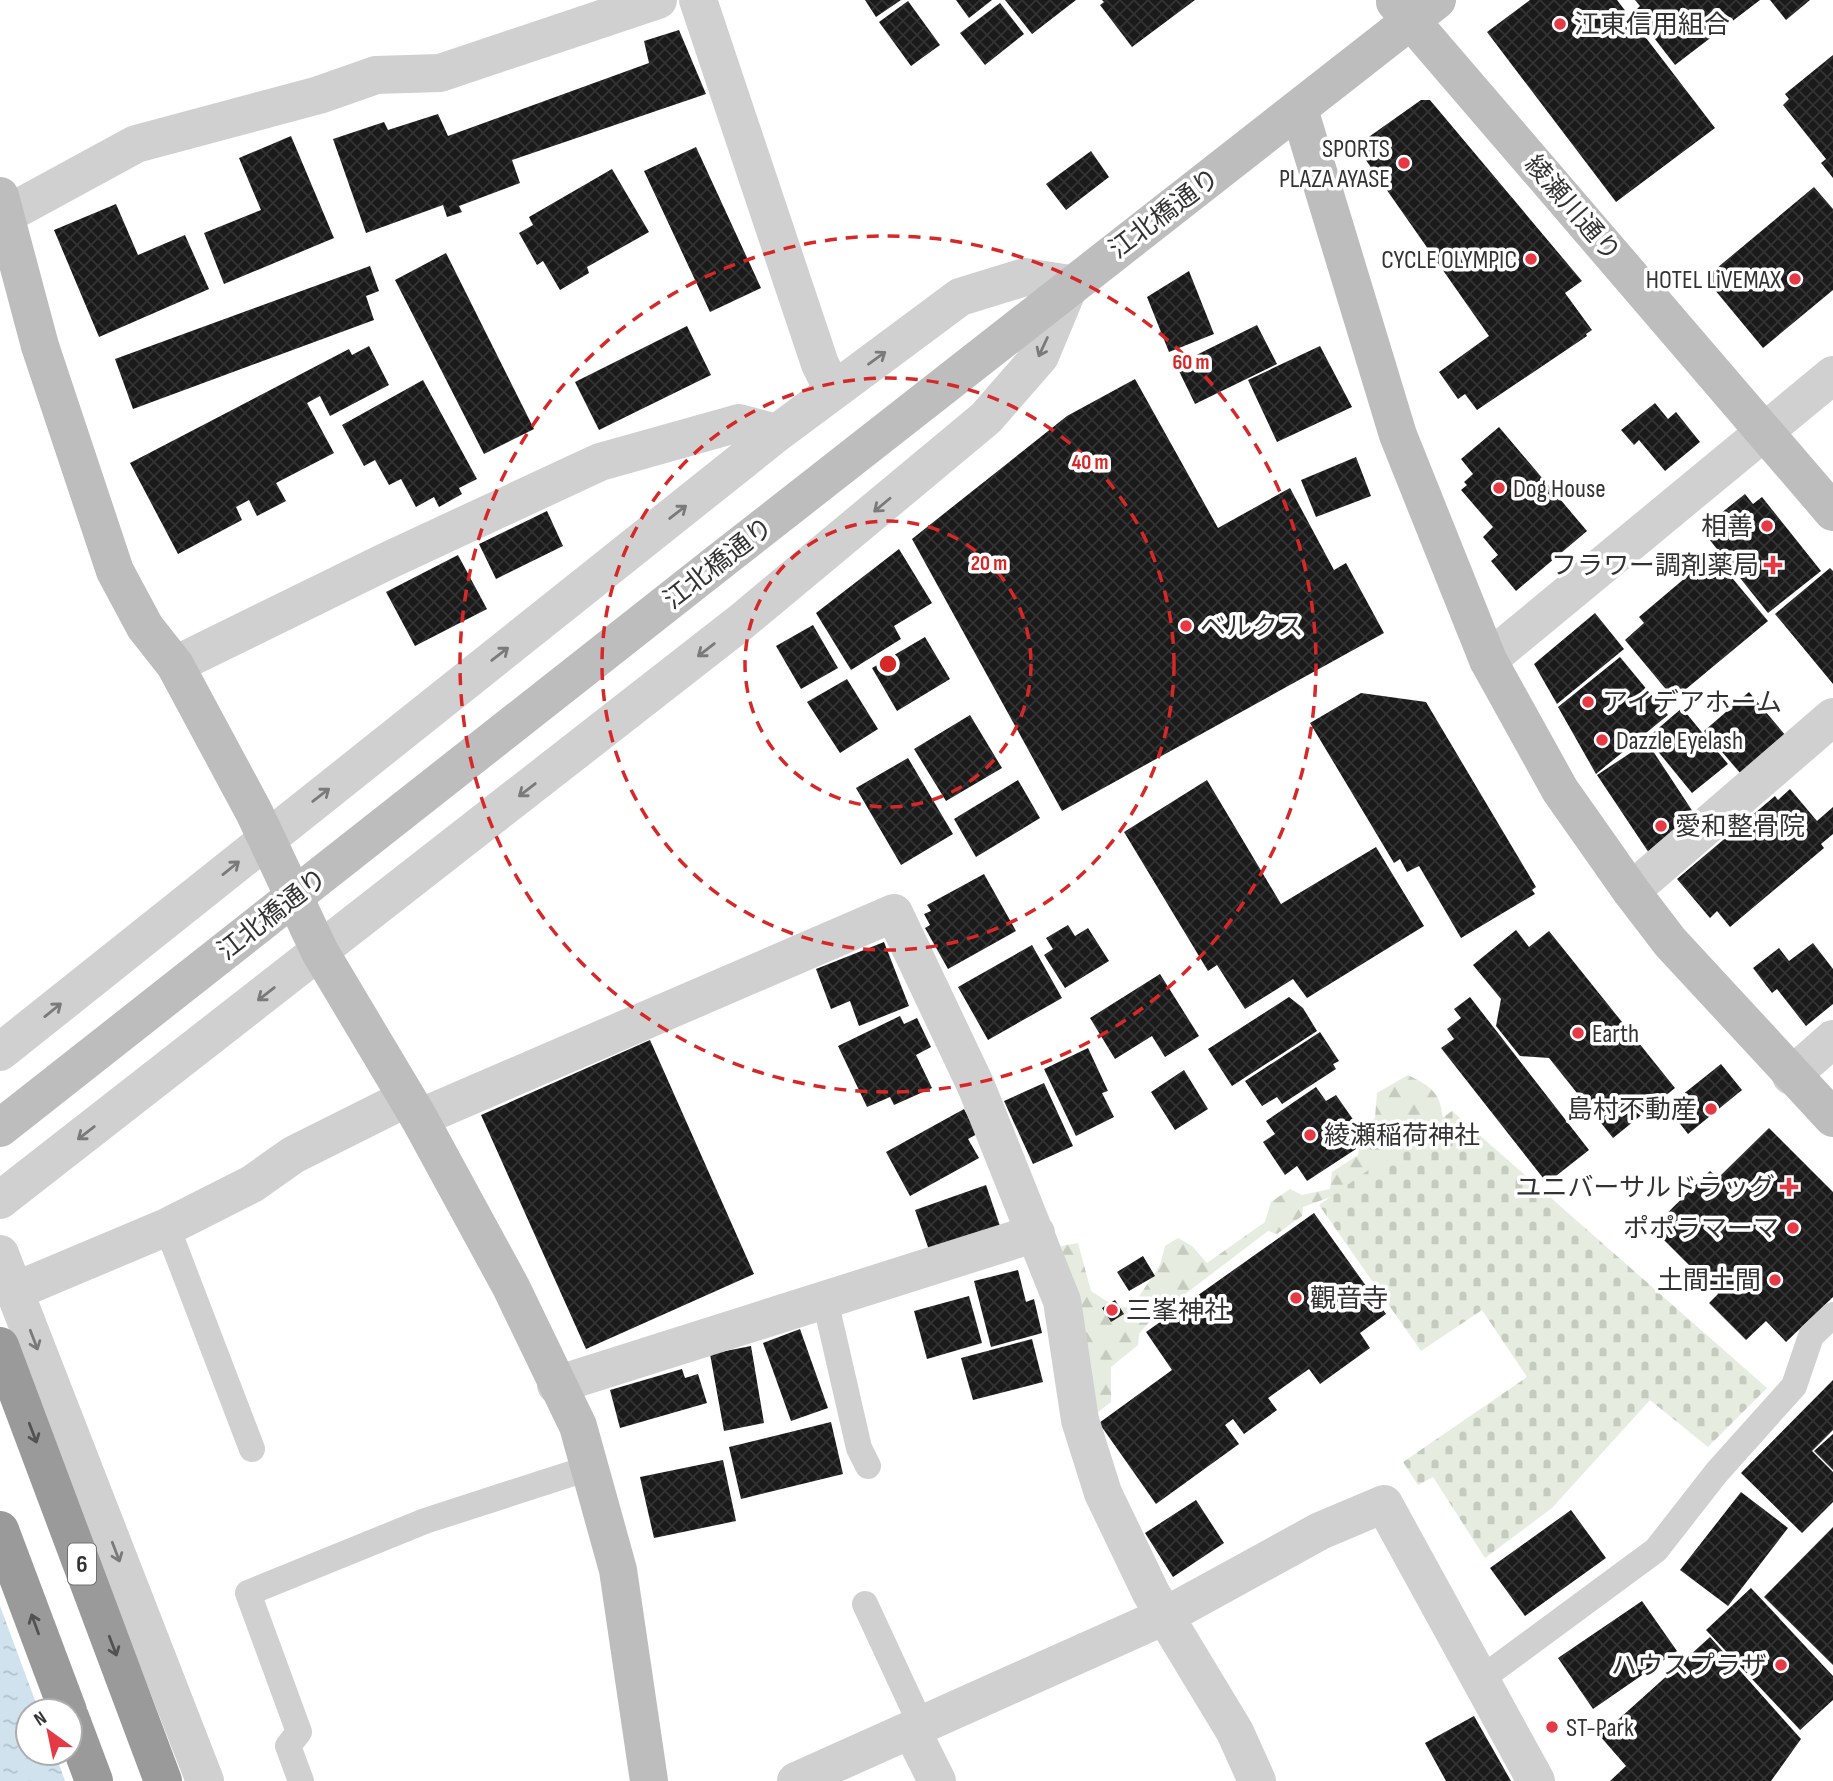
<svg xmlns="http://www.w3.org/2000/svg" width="1833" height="1781" font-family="'Sofia Sans Condensed','Noto Sans JP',sans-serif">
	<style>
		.forest { fill: url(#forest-firs) }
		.cemetery { fill: url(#cemetery-stones) }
		.water { fill: url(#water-ripples) }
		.building { fill: url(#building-cross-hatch) }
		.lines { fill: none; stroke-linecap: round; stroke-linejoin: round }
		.lane { stroke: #d0d0d0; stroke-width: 26 }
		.street { stroke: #d0d0d0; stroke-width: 38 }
		.secondary { stroke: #bdbdbd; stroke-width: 38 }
		.highway { stroke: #9a9a9a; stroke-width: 38 }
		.secondary-bridge { stroke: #bdbdbd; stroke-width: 38 }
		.oneway { stroke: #7a7a7a }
		.oneway2 { stroke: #525252 }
		.ring { fill: none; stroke: #d62828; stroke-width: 3.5; stroke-dasharray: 12 9 }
		.poi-dot { fill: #e63946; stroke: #fff; stroke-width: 2.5 }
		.labels { text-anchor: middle; stroke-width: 7; stroke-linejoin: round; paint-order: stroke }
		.shield { fill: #fff; stroke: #707070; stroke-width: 2 }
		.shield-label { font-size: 24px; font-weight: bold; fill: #333 }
		.poi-label { font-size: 26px; fill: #333; stroke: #fff; text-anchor: start }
		.street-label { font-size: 26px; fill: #333; stroke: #fff }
		.centre { fill: #d62828; stroke: #fff; stroke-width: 3.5 }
		.ring-label { font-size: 21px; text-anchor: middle; font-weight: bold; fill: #d62828; stroke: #fff; stroke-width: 7; stroke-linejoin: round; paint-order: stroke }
	</style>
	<defs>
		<pattern id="forest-firs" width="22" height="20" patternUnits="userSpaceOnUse" patternTransform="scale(1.75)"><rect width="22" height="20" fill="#e6ecdf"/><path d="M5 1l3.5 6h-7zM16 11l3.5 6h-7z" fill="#c6cbc0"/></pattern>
		<pattern id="cemetery-stones" width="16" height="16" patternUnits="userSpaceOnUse" patternTransform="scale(1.75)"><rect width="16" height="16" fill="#e6ecdf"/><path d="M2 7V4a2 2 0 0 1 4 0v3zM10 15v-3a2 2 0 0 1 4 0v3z" fill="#c6cbc0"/></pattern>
		<pattern id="water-ripples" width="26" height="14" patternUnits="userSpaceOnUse" patternTransform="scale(1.75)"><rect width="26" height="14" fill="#cfe2ee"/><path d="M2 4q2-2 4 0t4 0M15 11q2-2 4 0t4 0" fill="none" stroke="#b2c2cd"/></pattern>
		<pattern id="building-cross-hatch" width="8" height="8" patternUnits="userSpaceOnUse" patternTransform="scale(1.75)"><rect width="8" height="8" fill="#1a1a1a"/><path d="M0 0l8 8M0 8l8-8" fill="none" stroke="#333"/></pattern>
	</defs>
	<rect width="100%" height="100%" fill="#fff"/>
	<!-- forest -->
	<path class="forest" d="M1408,1075C1432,1087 1441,1093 1443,1121L1336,1195L1303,1207L1302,1216L1277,1234L1268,1231L1151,1320L1139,1334L1138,1345L1111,1367V1402L1097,1413L1076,1300L1061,1246L1078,1243L1091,1291L1117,1308L1132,1307L1160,1265L1165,1246L1178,1238L1192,1246L1207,1263L1265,1222L1271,1202L1290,1189L1302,1195L1330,1189L1332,1172L1358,1155L1362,1130L1375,1118L1377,1093Z"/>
	<!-- cemetery -->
	<path class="cemetery" d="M1452,1111L1767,1388L1708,1447L1650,1400L1552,1508L1485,1558L1433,1477L1418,1485L1403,1462L1527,1377L1482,1310L1421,1351L1319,1205Z"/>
	<!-- water -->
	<path class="water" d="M0,1606L39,1711H28V1753H55L65,1781H0Z"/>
	<!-- building -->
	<path class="building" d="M865,0H901L876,17Z
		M956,0H992L969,18Z
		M1005,0H1076L1032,34Z
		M1102,0H1195L1132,47L1100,5L1104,2Z
		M1530,0H1617L1715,128L1616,202L1487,32Z
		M1635,0H1760L1675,65L1634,12L1640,6Z
		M1770,0H1810L1786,20Z
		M908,1L940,45L911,66L879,22Z
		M1000,3L1024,34L985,65L960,33Z
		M679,30L706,94L512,160L520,183L459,206L462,212L447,217L443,205L366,233L333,139L384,122L388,130L438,114L448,136L649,63L644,41Z
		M1833,55V178L1821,163L1826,159L1783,105L1789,99L1785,94Z
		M1421,100H1430L1582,281L1565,293L1592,330L1586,334L1587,336L1477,410L1465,394L1458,399L1439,372L1489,336L1356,146Z
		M291,136L334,238L224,284L204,233L261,210L239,158Z
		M696,147L761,288L710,312L644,171Z
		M1091,151L1109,177L1066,210L1046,184Z
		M612,169L649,232L587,267L589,273L560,290L543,261L537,265L519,233L533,225L529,217Z
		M1814,187L1833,209V290L1763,348L1705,278Z
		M116,204L138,255L185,235L209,289L99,337L54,230Z
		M446,253L534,429L484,454L395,280Z
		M370,266L379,291L366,296L374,320L133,409L115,359Z
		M1189,271L1214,334L1169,352L1147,297Z
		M1257,325L1277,364L1195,404L1176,365Z
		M687,326L711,375L599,430L575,382Z
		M369,346L389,385L330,416L320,396L307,403L334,453L276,483L286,501L257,516L249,500L236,507L242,520L178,554L130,463L349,349L352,355Z
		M1320,346L1352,407L1277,442L1248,380Z
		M1135,379L1218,528L1290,488L1334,570L1346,563L1384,633L1062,811L912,539L1067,416Z
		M423,380L477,479L459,488L462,494L439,507L434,497L416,507L401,479L389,485L375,460L364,466L342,425Z
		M1655,403L1668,419L1676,412L1700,442L1665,471L1639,440L1634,445L1621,430Z
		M1499,427L1587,531L1516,591L1491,561L1498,555L1483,537L1493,527L1461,490L1467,485L1464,482L1473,474L1461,459Z
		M1356,457L1371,496L1316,517L1301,480Z
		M1745,494L1753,504L1762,497L1821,571L1768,613L1701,529Z
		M547,511L563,546L496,579L479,544Z
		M899,549L932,603L894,626L901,639L851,670L816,613Z
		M458,555L487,609L415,646L386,592Z
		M1718,561L1768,621L1674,699L1625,640L1644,623L1639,617L1691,573L1696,580Z
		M1830,568L1833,571V684L1775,614Z
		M1595,613L1624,649L1557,704L1534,664Z
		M813,625L838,668L801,689L776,646Z
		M925,637L950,679L897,711L872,668Z
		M1620,657L1668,715L1596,774L1558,707Z
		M847,679L878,729L840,753L807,702Z
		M1749,692L1786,736L1741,774L1704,731Z
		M1361,693L1426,702L1536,887L1532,890L1535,894L1461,938L1419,866L1407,872L1400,859L1394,863L1310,723Z
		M1682,708L1728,764L1692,793L1647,738Z
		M970,715L1002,768L946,801L914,749Z
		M1647,742L1699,821L1653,859L1597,775Z
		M908,758L953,834L901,865L856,788Z
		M1018,780L1040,818L976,857L954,819Z
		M1207,780L1281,904L1376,847L1424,926L1307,998L1293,979L1245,1009L1217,965L1208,971L1124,832Z
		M1790,789L1817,821L1833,807V834L1821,844L1824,848L1730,927L1717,911L1710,918L1677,879L1775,796L1778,800Z
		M984,874L1016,931L948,969L925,928L930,925L924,914L931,911L927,905Z
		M1068,925L1075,936L1088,928L1109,961L1065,988L1044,955L1053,949L1046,938Z
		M1516,930L1529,947L1549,931L1675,1088L1613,1138L1549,1058L1520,1056L1496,1026L1501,999L1473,965Z
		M884,942L909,1006L859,1026L850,1001L831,1009L816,969Z
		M1813,943L1833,969V1004L1806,1026L1777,989L1772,993L1753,968L1779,948L1789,961Z
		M1032,945L1062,998L988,1040L958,987Z
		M1160,974L1199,1036L1165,1057L1152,1036L1115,1059L1090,1018Z
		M1289,997L1303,1008L1317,1031L1232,1086L1208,1049Z
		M1470,997L1589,1150L1547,1183L1441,1048L1454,1039L1447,1029L1461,1018L1454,1009Z
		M900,1016L904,1024L917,1018L931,1047L916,1055L932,1088L894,1105L890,1097L867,1107L838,1046Z
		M1320,1032L1339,1061L1333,1064L1336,1069L1282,1104L1277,1097L1262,1106L1245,1081Z
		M650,1040L754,1274L586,1349L481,1115Z
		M1088,1048L1108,1091L1102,1093L1114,1117L1076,1136L1044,1069Z
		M1721,1064L1742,1090L1688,1134L1667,1107Z
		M1184,1070L1208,1109L1175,1130L1151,1092Z
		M1044,1083L1073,1146L1033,1164L1004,1101Z
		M1316,1087L1326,1101L1336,1095L1359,1128L1347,1135L1356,1149L1307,1181L1297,1166L1285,1175L1263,1142L1275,1134L1266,1121Z
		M964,1109L977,1134L968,1139L979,1158L910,1196L886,1152Z
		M1769,1128L1833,1192V1297L1786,1342L1766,1321L1746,1340L1709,1303L1718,1294L1652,1228L1710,1171L1718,1178Z
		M986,1185L1000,1226L929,1250L915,1210Z
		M1314,1213L1386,1314L1360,1333L1370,1348L1320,1384L1309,1369L1268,1398L1277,1410L1244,1434L1233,1419L1225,1425L1239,1444L1156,1504L1099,1423L1172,1370L1146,1332Z
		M1143,1256L1155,1276L1129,1291L1117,1272Z
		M1018,1270L1026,1302L1034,1299L1042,1333L991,1347L974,1281Z
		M969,1296L982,1343L927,1359L914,1311Z
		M1115,1300L1124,1314L1111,1322L1102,1308Z
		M800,1329L828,1408L791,1421L763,1343Z
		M1032,1339L1043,1382L973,1400L961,1358Z
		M751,1346L764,1423L724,1431L710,1354Z
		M682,1369L685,1378L698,1374L707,1403L620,1428L610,1390Z
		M1833,1380V1430L1812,1451L1833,1472V1502L1802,1533L1741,1473Z
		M831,1422L843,1474L741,1499L729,1447Z
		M1833,1434V1470L1814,1451Z
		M723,1460L736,1521L654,1538L640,1477Z
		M1741,1492L1788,1528L1728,1606L1680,1570Z
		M1196,1500L1224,1543L1173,1577L1145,1533Z
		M1571,1510L1606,1558L1525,1616L1490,1568Z
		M1833,1527V1665L1764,1597Z
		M1751,1588L1833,1676V1700L1800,1730L1706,1630Z
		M1642,1601L1677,1651L1593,1709L1558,1658Z
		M1710,1637L1801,1739L1771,1781H1610L1626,1766L1600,1736Z
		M1474,1716L1511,1781H1446L1425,1743Z"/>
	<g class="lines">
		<!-- lane -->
		<path class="lane" d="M167,1227L252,1449
			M825,1300L859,1448L868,1466
			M865,1604L922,1727
			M1481,1679L1656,1550L1717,1472L1794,1386L1811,1336L1833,1315
			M301,1781L288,1746L299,1732L248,1593L425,1521L589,1468"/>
		<!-- street -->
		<path class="street" d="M698,0L820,364L833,390
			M0,218L136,144L319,95L376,75L440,73L658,0
			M1488,660L1833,375
			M175,665L385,562L600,462L739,423L777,433
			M1631,891L1833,717
			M0,1052L777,433L960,297L1025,277L1070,284L1040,356L986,418L741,622L0,1200
			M1791,1076L1833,1039
			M419,1118L894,913L976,1086L1062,1301L1080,1420L1103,1493L1151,1593L1235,1732L1257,1781
			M0,1254L205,1781
			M15,1291L167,1227L252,1184L293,1155L407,1098
			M556,1385L1036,1233
			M912,1731L937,1781
			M796,1781L1167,1615L1320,1531L1384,1504L1536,1781"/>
		<!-- secondary -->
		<path class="secondary" d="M1395,2L1833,512
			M1299,109L1398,435L1488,660L1560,790L1631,891L1670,942L1833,1118
			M0,196L40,346L115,571L145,627L175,665L254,812L320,952L419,1118L511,1287L578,1426L618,1570L649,1781
			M719,562L1437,0"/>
		<!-- highway -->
		<path class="highway" d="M0,1346L163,1781
			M0,1530L68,1711
			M70,1717L94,1781"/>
		<!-- secondary-bridge -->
		<path class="secondary-bridge" d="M0,1128L719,562"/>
	</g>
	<!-- one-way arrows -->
	<defs><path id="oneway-shaft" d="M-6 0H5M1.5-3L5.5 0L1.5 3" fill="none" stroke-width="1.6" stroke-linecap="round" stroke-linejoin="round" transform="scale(1.75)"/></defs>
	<g class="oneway">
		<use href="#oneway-shaft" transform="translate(1043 347) rotate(115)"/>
		<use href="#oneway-shaft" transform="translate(877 358) rotate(-36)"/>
		<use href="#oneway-shaft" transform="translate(882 505) rotate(140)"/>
		<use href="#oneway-shaft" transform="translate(678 512) rotate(-38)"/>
		<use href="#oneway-shaft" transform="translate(706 650) rotate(142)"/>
		<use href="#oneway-shaft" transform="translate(500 654) rotate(-38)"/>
		<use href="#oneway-shaft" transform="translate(527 790) rotate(142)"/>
		<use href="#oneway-shaft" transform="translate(321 795) rotate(-38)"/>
		<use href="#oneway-shaft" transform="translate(231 868) rotate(-39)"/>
		<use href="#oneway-shaft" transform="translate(266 994) rotate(142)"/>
		<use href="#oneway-shaft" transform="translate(53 1010) rotate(-39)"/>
		<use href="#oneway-shaft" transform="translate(86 1133) rotate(142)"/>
		<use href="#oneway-shaft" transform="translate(34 1340) rotate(69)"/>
		<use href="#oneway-shaft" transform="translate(116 1552) rotate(69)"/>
	</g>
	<g class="oneway2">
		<use href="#oneway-shaft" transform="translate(33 1433) rotate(69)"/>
		<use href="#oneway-shaft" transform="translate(35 1624) rotate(-110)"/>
		<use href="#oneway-shaft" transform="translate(113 1646) rotate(69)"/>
	</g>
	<!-- distance rings -->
	<g class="ring">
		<circle cx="888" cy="664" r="143"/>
		<circle cx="888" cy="664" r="286"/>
		<circle cx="888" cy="664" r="428"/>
	</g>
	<!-- markers -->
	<g class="poi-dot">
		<circle cx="1560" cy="24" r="7"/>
		<circle cx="1404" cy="163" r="7"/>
		<circle cx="1531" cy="259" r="7"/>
		<circle cx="1795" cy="279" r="7"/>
		<circle cx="1499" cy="488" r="7"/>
		<circle cx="1767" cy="526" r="7"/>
		<path d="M1769.5 554.5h7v7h7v7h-7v7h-7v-7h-7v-7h7z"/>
		<circle cx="1186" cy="626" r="7"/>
		<circle cx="1588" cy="702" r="7"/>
		<circle cx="1602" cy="740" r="7"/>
		<circle cx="1661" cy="826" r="7"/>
		<circle cx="1578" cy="1033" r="7"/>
		<circle cx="1711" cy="1109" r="7"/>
		<circle cx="1310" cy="1135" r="7"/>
		<path d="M1785.5 1176.5h7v7h7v7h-7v7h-7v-7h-7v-7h7z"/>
		<circle cx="1793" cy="1228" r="7"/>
		<circle cx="1775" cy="1280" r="7"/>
		<circle cx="1296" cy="1298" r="7"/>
		<circle cx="1112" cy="1310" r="7"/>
		<circle cx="1781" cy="1665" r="7"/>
		<circle cx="1552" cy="1727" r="7"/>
	</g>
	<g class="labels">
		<!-- shield labels -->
		<rect class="shield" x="68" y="1543.5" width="28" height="41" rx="5"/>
		<g class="shield-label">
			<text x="82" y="1572">6</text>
		</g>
		<!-- poi labels -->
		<g class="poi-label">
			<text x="1574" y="33">江東信用組合</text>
			<text x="1390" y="157" text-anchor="end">SPORTS<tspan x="1390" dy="30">PLAZA AYASE</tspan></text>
			<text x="1517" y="268" text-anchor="end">CYCLE OLYMPIC</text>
			<text x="1781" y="288" text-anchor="end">HOTEL LiVEMAX</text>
			<text x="1513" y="497">Dog House</text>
			<text x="1753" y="535" text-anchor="end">相善</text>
			<text x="1759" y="574" text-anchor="end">フラワー調剤薬局</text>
			<text x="1200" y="635">ベルクス</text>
			<text x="1602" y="711">アイデアホーム</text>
			<text x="1616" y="749">Dazzle Eyelash</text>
			<text x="1675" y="835">愛和整骨院</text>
			<text x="1592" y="1042">Earth</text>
			<text x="1697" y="1118" text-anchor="end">島村不動産</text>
			<text x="1324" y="1144">綾瀬稲荷神社</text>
			<text x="1775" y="1196" text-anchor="end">ユニバーサルドラッグ</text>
			<text x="1779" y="1237" text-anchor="end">ポポラマーマ</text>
			<text x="1761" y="1289" text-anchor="end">土間土間</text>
			<text x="1310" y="1307">觀音寺</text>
			<text x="1126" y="1319">三峯神社</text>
			<text x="1767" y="1674" text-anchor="end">ハウスプラザ</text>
			<text x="1566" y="1736">ST-Park</text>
		</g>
		<!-- street labels -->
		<g class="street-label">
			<text transform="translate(1573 208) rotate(49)" y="9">綾瀬川通り</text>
			<text transform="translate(1164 213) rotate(-37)" y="9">江北橋通り</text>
			<text transform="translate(718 563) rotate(-38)" y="9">江北橋通り</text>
			<text transform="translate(272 914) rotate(-38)" y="9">江北橋通り</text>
		</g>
	</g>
	<circle cx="888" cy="664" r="10" class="centre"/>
	<g class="ring-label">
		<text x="1191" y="369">60 m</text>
		<text x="1090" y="469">40 m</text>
		<text x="989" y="570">20 m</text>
	</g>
	<!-- north arrow -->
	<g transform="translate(49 1732) rotate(327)"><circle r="33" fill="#ffffff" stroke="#adadad" stroke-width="2"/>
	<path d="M0-5L12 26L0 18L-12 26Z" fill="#e63946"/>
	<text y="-10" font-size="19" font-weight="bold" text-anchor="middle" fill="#333333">N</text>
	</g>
</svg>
